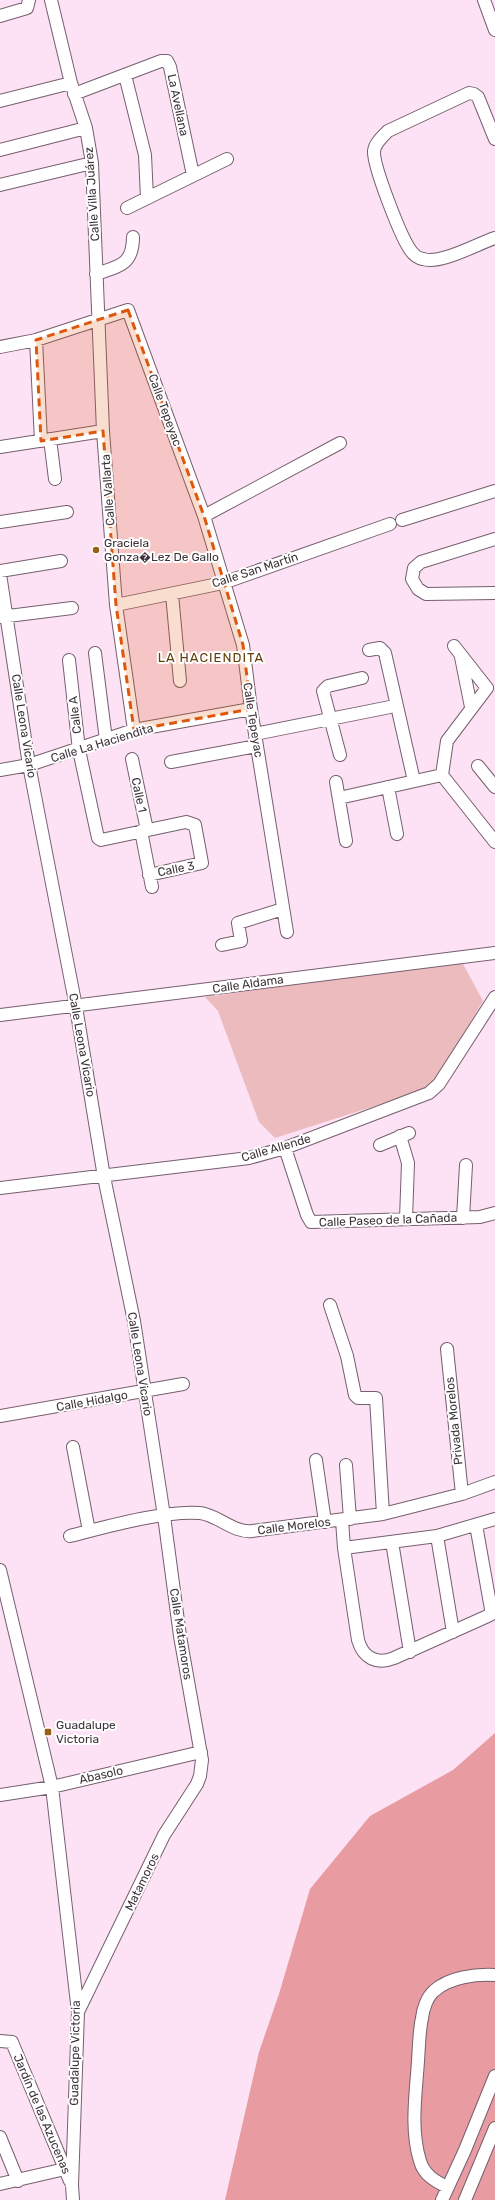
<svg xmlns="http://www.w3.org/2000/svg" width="495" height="2200" font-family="Rubik,sans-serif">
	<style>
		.green { fill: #ecbbbe }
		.forest { fill: #e99ba2 }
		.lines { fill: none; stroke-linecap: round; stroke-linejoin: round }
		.minor-casing { stroke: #755f6f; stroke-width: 14 }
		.minor { stroke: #fff; stroke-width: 12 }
		.marked { fill: #df570e; fill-opacity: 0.2; stroke: #df570e; stroke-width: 3; stroke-dasharray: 8 5; stroke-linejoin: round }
		.poi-dot { fill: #966117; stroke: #fff; stroke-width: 1.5 }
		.labels { text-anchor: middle; stroke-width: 4; stroke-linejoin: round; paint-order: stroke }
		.street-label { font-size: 12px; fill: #3d333a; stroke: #fff }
		.poi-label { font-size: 12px; fill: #3d333a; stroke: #fff; text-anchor: start }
		.neighbourhood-label { font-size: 13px; letter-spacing: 1px; fill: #623e0b; stroke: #fff }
	</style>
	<rect width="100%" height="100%" fill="#fce2f4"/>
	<!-- green -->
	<path class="green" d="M462,962L483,1001L431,1088L275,1138L259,1122L218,1011L205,997Z"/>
	<!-- forest -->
	<path class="forest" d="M495,1733V2200H225L259,2052L279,1994L310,1889L370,1816L453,1770Z"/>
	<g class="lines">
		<!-- minor casing -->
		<g class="minor-casing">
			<path id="minor" d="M51,0L71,83L86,128L92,163L103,431L116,605L134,730
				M484,0L495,30
				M0,16L27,8L29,0
				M125,75L145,155L147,198
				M74,94L161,61H167L170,67L193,175
				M0,101L71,83
				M495,139L478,97L474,94L469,93L388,131C382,137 375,143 374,151C373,166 400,234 409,248C412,253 417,258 423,259C440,265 477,244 495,238
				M0,150L86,128
				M0,185L92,163
				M127,208L227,159
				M96,274C119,266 133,265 133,237
				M36,340L41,441
				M0,347L36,340L128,310L204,516L243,645L251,709L287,932
				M50,439L55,479
				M0,447L103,431
				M204,516L340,443
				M402,520L495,491
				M0,522L67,512
				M495,539L421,562L414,568L412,579L418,589L426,594L495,593
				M0,571L61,561
				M0,574L29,765L76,1007L104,1177L134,1321L164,1516L180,1636L202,1760L200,1776L197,1784L164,1835L78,2012
				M172,594L180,681
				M116,605L223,583L390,524
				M0,617L72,608
				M369,650L380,648L385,653L414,781
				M95,653L106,740
				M461,657L471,707
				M69,660L79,750L98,838L101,840L186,822L195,825L202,863L149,875
				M255,734L390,707
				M340,755L323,691L328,686L362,678
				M132,759L147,830
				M171,762L257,746
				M478,766L495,787
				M0,770L29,765L134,730L251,709
				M442,775L447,741L487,688L454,646
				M442,775L495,842
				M336,782L346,841
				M388,787L397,834
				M339,798L442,775
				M141,831L152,887
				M222,945L241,941L238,923L283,909
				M0,1015L495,953
				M400,1136L408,1163L406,1219
				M380,1145L409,1133
				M285,1148L307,1215L311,1222L480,1217L495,1213
				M0,1188L249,1158L285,1148L429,1093L439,1084L495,997
				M463,1218L466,1165
				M330,1305L347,1356L355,1395L358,1398H376L383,1514
				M447,1349L462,1494
				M0,1416L183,1384
				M73,1447L89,1531
				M316,1460L325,1522
				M346,1465L350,1519
				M342,1520L344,1548L358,1640C363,1658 377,1665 394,1658L490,1615L491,1609L476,1525
				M70,1536C105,1527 165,1510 200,1513C218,1515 233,1533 252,1531L383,1514L462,1494L495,1482
				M437,1536L453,1632
				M392,1542L410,1652
				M344,1548L437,1536L495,1519
				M0,1570L52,1787L78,2012L72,2185L73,2200
				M0,1795L52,1787L201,1752
				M0,2041L12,2042L14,2047L70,2181
				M0,2137L18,2181
				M0,2184L65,2169
				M447,2187C435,2181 424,2175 420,2161C410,2129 416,2093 418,2061C419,2047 419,2032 422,2018C423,2009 427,1997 434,1991C449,1977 476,1974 495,1975
				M442,2200L465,2150L495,2076
				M465,2200L495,2128"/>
		</g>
		<!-- minor -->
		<use href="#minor" class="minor"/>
	</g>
	<!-- marked area -->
	<path class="marked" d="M128,310L204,516L243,645L251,709L134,730L116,605L103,431L41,441L36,340Z"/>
	<!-- markers -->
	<g class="poi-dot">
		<circle cx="96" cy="550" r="4"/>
		<rect x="44" y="1728" width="8" height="8" rx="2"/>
	</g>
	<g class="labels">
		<!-- street labels -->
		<g class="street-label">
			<text transform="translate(178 105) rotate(78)" y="4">La Avellana</text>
			<text transform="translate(92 194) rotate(-94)" y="4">Calle Villa Juárez</text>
			<text transform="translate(165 410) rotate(70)" y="4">Calle Tepeyac</text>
			<text transform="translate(108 490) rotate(-94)" y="4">Calle Vallarta</text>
			<text transform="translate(255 570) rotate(-18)" y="4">Calle San Martín</text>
			<text transform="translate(75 715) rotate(-97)" y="4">Calle A</text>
			<text transform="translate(253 720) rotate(81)" y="4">Calle Tepeyac</text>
			<text transform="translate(24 726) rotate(81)" y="4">Calle Leona Vicario</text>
			<text transform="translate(102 743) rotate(-17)" y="4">Calle La Haciendita</text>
			<text transform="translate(139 795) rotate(78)" y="4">Calle 1</text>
			<text transform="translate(176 869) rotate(-11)" y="4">Calle 3</text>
			<text transform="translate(248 984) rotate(-8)" y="4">Calle Aldama</text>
			<text transform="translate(82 1045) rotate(80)" y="4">Calle Leona Vicario</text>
			<text transform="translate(276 1148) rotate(-16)" y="4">Calle Allende</text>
			<text transform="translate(388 1220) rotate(-2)" y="4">Calle Paseo de la Cañada</text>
			<text transform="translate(140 1364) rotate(81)" y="4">Calle Leona Vicario</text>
			<text transform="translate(92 1401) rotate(-10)" y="4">Calle Hidalgo</text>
			<text transform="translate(454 1421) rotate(-96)" y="4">Privada Morelos</text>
			<text transform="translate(294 1526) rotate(-7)" y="4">Calle Morelos</text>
			<text transform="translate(181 1634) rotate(81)" y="4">Calle Matamoros</text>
			<text transform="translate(101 1775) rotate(-13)" y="4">Abasolo</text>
			<text transform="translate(142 1882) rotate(-64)" y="4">Matamoros</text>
			<text transform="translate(75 2053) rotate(-89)" y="4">Guadalupe Victoria</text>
			<text transform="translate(42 2114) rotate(67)" y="4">Jardín de las Azucenas</text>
		</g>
		<!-- poi labels -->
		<g class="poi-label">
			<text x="104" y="547">Graciela<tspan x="104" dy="14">Gonza�Lez De Gallo</tspan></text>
			<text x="56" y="1729">Guadalupe<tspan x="56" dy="14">Victoria</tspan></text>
		</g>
		<!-- neighbourhood labels -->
		<g class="neighbourhood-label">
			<text x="211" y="662">LA HACIENDITA</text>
		</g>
	</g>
</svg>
